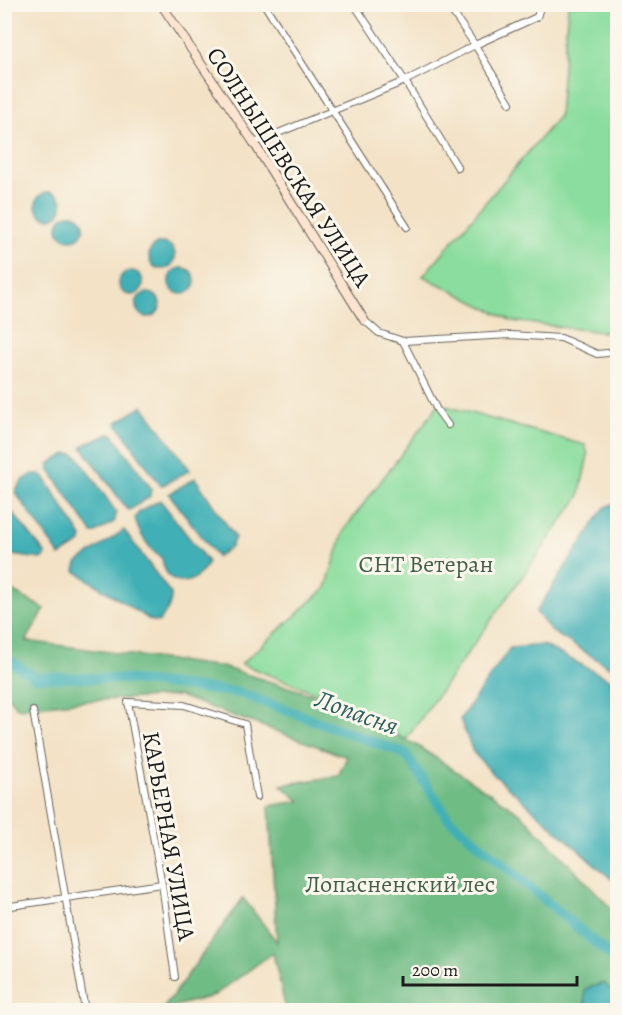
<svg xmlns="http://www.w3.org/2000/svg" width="622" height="1015" font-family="Alegreya,serif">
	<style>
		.green { fill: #8add9e; stroke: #537c5d; stroke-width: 1.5 }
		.forest { fill: #6fbc85; stroke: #466c50; stroke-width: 1.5 }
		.water { fill: #3fb0b6; stroke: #2e6669; stroke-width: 1.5 }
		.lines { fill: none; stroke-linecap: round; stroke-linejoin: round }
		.river { stroke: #3fb0b6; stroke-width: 10 }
		.street-casing { stroke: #676158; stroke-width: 8 }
		.secondary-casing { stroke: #676158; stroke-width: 10 }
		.street { stroke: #fff; stroke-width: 6 }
		.secondary { stroke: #fde4d1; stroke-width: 8 }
		.labels { text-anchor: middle; stroke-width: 6; stroke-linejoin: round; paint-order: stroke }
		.street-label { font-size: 24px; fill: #1c1c1c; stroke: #fbf7ec }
		.park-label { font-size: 24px; fill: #42604a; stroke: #fbf7ec }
		.water-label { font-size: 26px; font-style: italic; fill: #2c5f61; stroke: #fbf7ec }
	</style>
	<rect width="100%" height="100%" fill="#fbf7ec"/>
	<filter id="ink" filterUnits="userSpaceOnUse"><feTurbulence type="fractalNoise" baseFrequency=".0167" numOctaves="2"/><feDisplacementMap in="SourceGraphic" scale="12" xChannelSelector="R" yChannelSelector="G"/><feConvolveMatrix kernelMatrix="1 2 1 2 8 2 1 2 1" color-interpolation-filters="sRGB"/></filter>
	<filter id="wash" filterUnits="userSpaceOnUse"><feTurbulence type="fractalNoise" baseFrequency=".008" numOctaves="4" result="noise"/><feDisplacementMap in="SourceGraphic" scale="24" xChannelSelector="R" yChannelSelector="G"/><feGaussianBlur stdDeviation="1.35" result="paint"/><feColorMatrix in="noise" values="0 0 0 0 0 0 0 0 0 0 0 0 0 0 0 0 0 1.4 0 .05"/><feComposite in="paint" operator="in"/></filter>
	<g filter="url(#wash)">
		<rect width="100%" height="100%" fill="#f3e2c6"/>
		<!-- green -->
		<path class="green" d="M568,5H617V334L512,321L423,276L559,116Z
			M439,404L585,445L588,455L579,497L405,741L363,711L241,664L326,588L344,530Z"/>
		<!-- forest -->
		<path class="forest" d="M5,587L45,609L26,641L222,667L327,699L416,745L520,813L617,914V997L604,983L585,989V1010H286L273,953L213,996L163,1009L243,898L277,942L269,806L300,801L281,785L338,776L347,757L179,696L83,701L18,708L5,694Z"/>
		<!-- water -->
		<path class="water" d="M36 205a13 13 0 1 1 26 0a13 13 0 1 1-26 0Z
			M58 227a13 13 0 1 1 26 0a13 13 0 1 1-26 0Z
			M149 256a13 13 0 1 1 26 0a13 13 0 1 1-26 0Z
			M169 281a13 13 0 1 1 26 0a13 13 0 1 1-26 0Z
			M119 283a12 12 0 1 1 24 0a12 12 0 1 1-24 0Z
			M136 305a12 12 0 1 1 24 0a12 12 0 1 1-24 0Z
			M143,406L190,470L161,486L116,423Z
			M112,433L151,488L150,496L130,510L127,509L82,447L84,445Z
			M67,454H74L79,458L116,512L115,521L96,533H92L49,469L50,463Z
			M33,474H39L44,477L82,537L81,543L60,556L15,492L22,481Z
			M195,478L235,537L231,547L217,557L169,494Z
			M160,500L208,562C196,588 166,591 162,558C151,552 137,531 135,518L139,512Z
			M4,502L45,553V557L41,559L5,554Z
			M617,502V501V672L551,631L536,612L604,508Z
			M124,530L171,594C172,606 166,613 158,622L150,620L75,571L77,563Z
			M543,645L617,683V884L492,773L473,752L460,719L510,648Z
			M604,983L617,997V1010H585V989Z"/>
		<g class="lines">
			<!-- river -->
			<path class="river" d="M4,657L34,677L123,679L240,693L406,754L448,818L618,962"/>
		</g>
	</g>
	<g filter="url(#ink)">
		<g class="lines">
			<!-- street casing -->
			<g class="street-casing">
				<path id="street" d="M264,4L407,227
					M354,4L405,81L458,168
					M447,4L475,45L510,103
					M254,143L405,81L475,45L537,17L541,4
					M364,320L379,333L403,341L510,335L561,338L597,354L618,352
					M403,341L437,410L448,425
					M33,711L85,1010
					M4,907L162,884
					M175,977L162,884L128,702L184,705L245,724L257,797"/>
			</g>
			<!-- secondary casing -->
			<g class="secondary-casing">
				<path id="secondary" d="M161,4L254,143L364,320"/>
			</g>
			<!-- street -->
			<use href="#street" class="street"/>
			<!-- secondary -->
			<use href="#secondary" class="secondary"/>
		</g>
	</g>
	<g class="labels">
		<!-- street labels -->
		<g class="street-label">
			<text transform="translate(289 167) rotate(57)" y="8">СОЛНЫШЕВСКАЯ УЛИЦА</text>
			<text transform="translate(169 836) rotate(80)" y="8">КАРЬЕРНАЯ УЛИЦА</text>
		</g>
		<!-- park labels -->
		<g class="park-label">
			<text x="426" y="572">СНТ Ветеран</text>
			<text x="400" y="892">Лопасненский лес</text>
		</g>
		<!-- water labels -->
		<g class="water-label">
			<text transform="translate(357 712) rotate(20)" y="9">Лопасня</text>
		</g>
	</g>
	<!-- margin -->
	<rect width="622" height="1015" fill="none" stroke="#fbf7ec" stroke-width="24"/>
	<!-- scale -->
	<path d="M403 976v9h174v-9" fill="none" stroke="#1c1c1c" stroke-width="3"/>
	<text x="412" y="976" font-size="18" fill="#1c1c1c" stroke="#fbf7ec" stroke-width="4.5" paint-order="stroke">200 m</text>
</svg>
